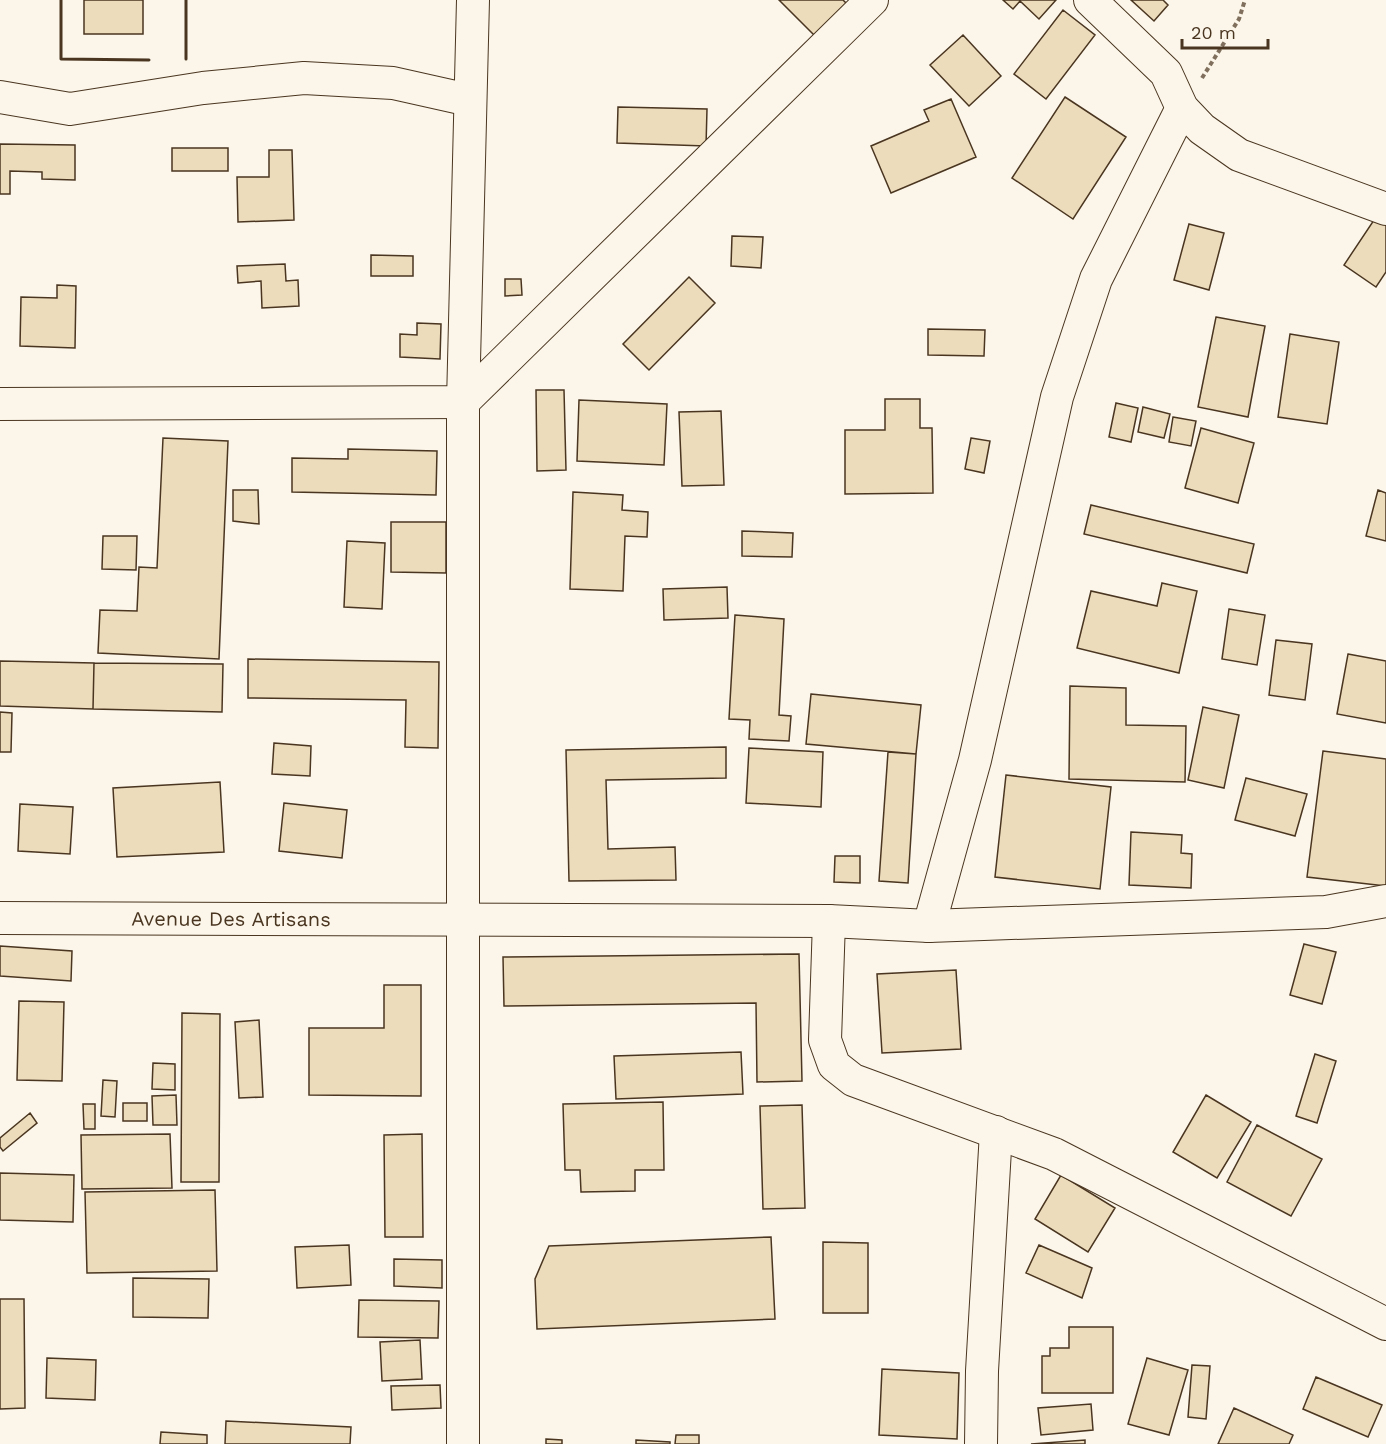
<svg xmlns="http://www.w3.org/2000/svg" width="1386" height="1444" font-family="'Work Sans',sans-serif">
	<style>
		.building { fill: #ecdcbc; stroke: #4a3520; stroke-width: 1.5 }
		.lines { fill: none; stroke-linecap: round; stroke-linejoin: round }
		.minor-casing { stroke: #4a3520; stroke-width: 34 }
		.path { stroke: #7f6f5c; stroke-width: 4; stroke-dasharray: 4.5 3; stroke-linecap: butt }
		.minor { stroke: #fbf6e9; stroke-width: 32 }
		.wall { stroke: #4a3520; stroke-width: 3 }
		.labels { text-anchor: middle; stroke-width: 4.5; stroke-linejoin: round; paint-order: stroke }
		.street-label { font-size: 20px; fill: #4a3520; stroke: #fbf6e9 }
	</style>
	<rect width="100%" height="100%" fill="#fbf6e9"/>
	<!-- building -->
	<path class="building" d="M84,0H143V34H84Z
		M779,0H843L853,10L821,42Z
		M1003,0H1056L1039,19L1020,1L1013,9Z
		M1131,0H1163L1168,5L1154,21Z
		M1063,10L1095,35L1046,99L1014,74Z
		M963,35L1001,76L969,106L930,65Z
		M1065,97L1126,137L1073,219L1012,178Z
		M951,99L976,157L891,193L871,146L929,121L924,110Z
		M618,107L707,109L706,146L617,143Z
		M0,144L75,145V180L42,179V172L10,171V194H0Z
		M172,148H228V171H172Z
		M269,150H292L294,220L238,222L237,177H269Z
		M1378,214L1386,219V272L1376,287L1344,265Z
		M1189,224L1224,233L1209,290L1174,280Z
		M732,236L763,237L761,268L731,266Z
		M371,255L413,256V276H371Z
		M285,264L286,281L298,280L299,306L262,308L261,281L238,283L237,266Z
		M689,277L715,303L649,370L623,344Z
		M505,279H521L522,295L505,296Z
		M57,285L76,286L75,348L20,346L21,297L57,298Z
		M1216,317L1265,326L1248,417L1198,407Z
		M417,323L441,324L440,359L400,357V334L417,335Z
		M928,329L985,330L984,356L928,355Z
		M1290,334L1339,342L1327,424L1278,417Z
		M536,390H564L566,470L537,471Z
		M885,399H920V428H932L933,493L845,494V430H885Z
		M579,400L667,404L664,465L577,461Z
		M1116,403L1138,408L1131,442L1109,437Z
		M1143,407L1170,414L1164,438L1138,432Z
		M721,411L724,485L682,486L679,412Z
		M1173,417L1196,421L1191,446L1169,442Z
		M1201,428L1254,443L1238,503L1185,488Z
		M163,438L228,441L219,659L98,653L100,610L137,611L139,567L157,568Z
		M971,438L990,441L984,473L965,469Z
		M348,449L437,451L436,495L292,492V458L348,459Z
		M233,490H258L259,524L233,521Z
		M1378,490L1386,493V541L1366,536Z
		M573,492L623,495L622,510L648,512L647,537L625,536L623,591L570,589Z
		M1091,505L1254,544L1247,573L1084,534Z
		M391,522H446V573L391,572Z
		M742,531L793,533L792,557L742,556Z
		M103,536H137L136,570L102,569Z
		M347,541L385,543L382,609L344,607Z
		M1162,583L1197,591L1179,673L1077,648L1091,591L1157,606Z
		M727,587L728,618L664,620L663,589Z
		M1229,609L1265,615L1257,665L1222,659Z
		M735,615L784,619L779,715L791,716L789,741L749,739L750,720L729,719Z
		M1276,640L1312,644L1305,700L1269,695Z
		M1348,654L1386,661V723L1337,714Z
		M248,659L439,662L438,748L405,747L406,700L248,698Z
		M0,661L94,663L93,709L0,706Z
		M94,663L223,664L222,712L93,709Z
		M1070,686L1126,688V725L1186,726L1185,782L1069,779Z
		M811,694L921,705L916,754L806,744Z
		M1203,707L1239,715L1224,788L1188,780Z
		M0,712L12,713L11,752H0Z
		M274,743L311,746L310,776L272,774Z
		M726,747V778L606,780L608,849L675,847L676,880L569,881L566,750Z
		M749,748L823,752L821,807L746,803Z
		M1323,751L1386,759V886L1307,877Z
		M888,752L916,754L908,883L879,881Z
		M1006,775L1111,787L1100,889L995,877Z
		M1246,778L1307,794L1295,836L1235,820Z
		M220,782L224,852L117,857L113,788Z
		M284,803L347,810L342,858L279,851Z
		M20,804L73,807L70,854L18,851Z
		M1131,832L1182,835L1181,853L1192,854L1191,888L1129,885Z
		M835,856H860V883L834,882Z
		M1304,944L1336,952L1322,1004L1290,995Z
		M0,946L72,951L71,981L0,976Z
		M799,954L802,1081L757,1082L756,1003L504,1006L503,957Z
		M956,970L961,1049L882,1053L877,974Z
		M384,985H421V1096L309,1095V1028H384Z
		M19,1001L64,1002L62,1081L17,1080Z
		M182,1013L220,1014L219,1182H181Z
		M259,1020L263,1097L239,1098L235,1022Z
		M741,1052L743,1094L616,1099L614,1056Z
		M1315,1054L1336,1061L1317,1123L1296,1116Z
		M153,1063L175,1064V1090L152,1089Z
		M103,1080L117,1081L115,1117L101,1116Z
		M176,1095L177,1125H153L152,1096Z
		M1206,1095L1251,1122L1217,1178L1173,1152Z
		M663,1102L664,1170H635V1191L581,1192L580,1170H565L563,1104Z
		M123,1103H147V1121H123Z
		M83,1104H95V1129H84Z
		M802,1105L805,1208L763,1209L760,1106Z
		M30,1113L37,1123L3,1151L0,1147V1138Z
		M1257,1125L1322,1159L1291,1216L1227,1182Z
		M170,1134L172,1188L82,1189L81,1135Z
		M422,1134L423,1237H385L384,1135Z
		M0,1173L74,1175L73,1222L0,1220Z
		M1061,1175L1115,1208L1088,1252L1035,1219Z
		M215,1190L217,1271L87,1273L85,1192Z
		M771,1237L775,1319L537,1329L535,1279L549,1246Z
		M823,1242L868,1243V1313H823Z
		M349,1245L351,1285L297,1288L295,1247Z
		M1039,1245L1092,1268L1082,1298L1026,1273Z
		M394,1259L442,1260V1288L394,1286Z
		M133,1278L209,1279L208,1318L133,1317Z
		M0,1299H24L25,1408L0,1409Z
		M359,1300L439,1301L438,1338L358,1337Z
		M1069,1327H1113V1393H1042V1356H1050V1348H1069Z
		M420,1340L422,1379L382,1381L380,1342Z
		M47,1358L96,1360L95,1400L46,1398Z
		M1147,1358L1188,1370L1169,1435L1128,1424Z
		M1192,1365L1210,1366L1206,1419L1188,1417Z
		M882,1369L959,1373L957,1439L879,1435Z
		M1316,1377L1382,1405L1368,1437L1303,1409Z
		M440,1385L441,1408L392,1410L391,1386Z
		M1091,1404L1093,1430L1041,1435L1038,1408Z
		M1234,1408L1293,1435L1289,1444H1218Z
		M226,1421L351,1427L350,1444H225Z
		M161,1432L207,1435V1444H160Z
		M676,1435H699V1444H675Z
		M546,1439L562,1440V1444H546Z
		M636,1440L670,1442V1444H636Z
		M1085,1440V1444H1031Z"/>
	<g class="lines">
		<!-- minor casing -->
		<g class="minor-casing">
			<g id="minor">
				<path d="M1090,0L1166,73L1182,108L1202,129L1239,155L1386,209"/>
				<path d="M0,97L70,109L203,88L304,78L393,83L469,100"/>
				<path d="M0,404L463,402L872,0"/>
				<path id="s1" d="M0,918L829,921L929,926L1326,912L1386,901"/>
				<path d="M829,921L825,1040L834,1065L853,1080L1054,1154L1386,1324"/>
				<path d="M929,926L975,760L1057,397L1096,279L1182,108"/>
				<path d="M463,1444V402L473,0"/>
				<path d="M981,1444L982,1371L996,1132"/>
			</g>
		</g>
		<!-- path -->
		<path class="path" d="M1202,78L1239,19L1245,0"/>
		<!-- minor -->
		<use href="#minor" class="minor"/>
		<!-- wall -->
		<path class="wall" d="M61,0V59L149,60
			M186,59V0"/>
	</g>
	<g class="labels">
		<!-- street labels -->
		<g class="street-label">
			<text dy="7" stroke="none"><textPath href="#s1" startOffset="231">Avenue Des Artisans</textPath></text>
		</g>
	</g>
	<!-- scale -->
	<path d="M1182 39v9h86v-9" fill="none" stroke="#4a3520" stroke-width="3"/>
	<text x="1191" y="39" font-size="18" fill="#4a3520" stroke="#fbf6e9" stroke-width="4.5" paint-order="stroke">20 m</text>
</svg>
